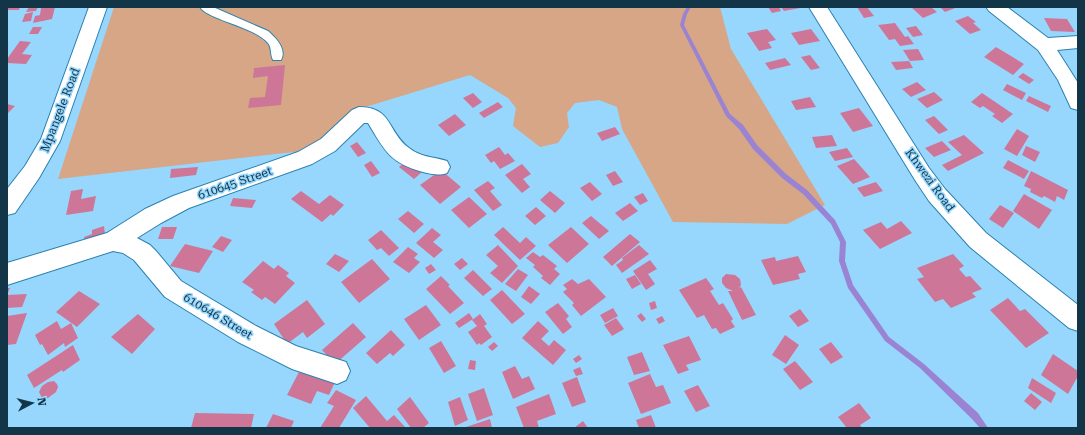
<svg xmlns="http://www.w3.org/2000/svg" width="1085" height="435" font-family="'Roboto Serif',serif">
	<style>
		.green { fill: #d6a686 }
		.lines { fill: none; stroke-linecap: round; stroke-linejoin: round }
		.stream { fill: #9983d2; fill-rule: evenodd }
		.building { fill: #ce7698 }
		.lane-casing { stroke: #2b81ae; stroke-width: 2 }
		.street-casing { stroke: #2b81ae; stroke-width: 2 }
		.secondary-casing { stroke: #2b81ae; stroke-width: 2 }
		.lane { fill: #fff; fill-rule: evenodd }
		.street { fill: #fff; fill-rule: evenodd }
		.secondary { fill: #fff; fill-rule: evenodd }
		.labels { text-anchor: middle; stroke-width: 3; stroke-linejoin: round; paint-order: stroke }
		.street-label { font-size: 12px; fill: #123548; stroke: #97d7fe }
	</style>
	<rect width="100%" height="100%" fill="#97d7fe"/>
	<!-- green -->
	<path class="green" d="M114,7H720L731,49L825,205L787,224L673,222L622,129L617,107L599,100L575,103L567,113L569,127L558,143L540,147L513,126L516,108L508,98L470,75L359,109L326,141L303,151L58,179Z"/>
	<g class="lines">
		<!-- stream -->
		<path class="stream" d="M687,7H691L687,14L684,25L730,114L743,125L757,145L786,174L807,190L835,220L846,242L845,261L853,285L889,337L924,364L978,413L988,428H980L972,419L920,368L885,341L848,288L839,261L840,242L831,224L803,194L782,178L753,149L739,129L726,116L680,25L683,14Z"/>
	</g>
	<!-- building -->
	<path class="building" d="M7,7H20L19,10H7Z
		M29,7H38L36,11L26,12Z
		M44,7H55L52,19L33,23L35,16L40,15L41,8Z
		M768,7H779L781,11L772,13Z
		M781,7H800V8L784,11Z
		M857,7H867L874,16L864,18Z
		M911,7H931L937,12L923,18Z
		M940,7H958L945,12Z
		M33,12L31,21L22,22L25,14Z
		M968,16L976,22L973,23L981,30L970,34L955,21Z
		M1044,18L1067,19L1075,32L1051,31Z
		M895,23L905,37L908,36L914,44L900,46L895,39L889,40L878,25Z
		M916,26L923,35L913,37L906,28Z
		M33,27H42L38,34H29Z
		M767,29L776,40L768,42L772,48L759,51L747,33Z
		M811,29L820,41L799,45L791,33Z
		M20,41L31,42L22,54L32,55L26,64L7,63V59Z
		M996,47L1024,64L1013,75L984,57Z
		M918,49L924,60L910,61L903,50Z
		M810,55L820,68L811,70L801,57Z
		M785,58L791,65L770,70L765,63Z
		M909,61L913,68L896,70L891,62Z
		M285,65L281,105L248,108L250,98L265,97L268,76L253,78L254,68Z
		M1023,73L1034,80L1029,84L1018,77Z
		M917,82L926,90L911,97L902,89Z
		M1007,84L1026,93L1022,100L1003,90Z
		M934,92L943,100L927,108L917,99Z
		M473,93L482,102L473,108L463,98Z
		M982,93L1013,114L1002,123L992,116L995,114L983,106L980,108L971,102Z
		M1029,96L1051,106L1048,112L1026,101Z
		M810,97L816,107L796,110L791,101Z
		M498,102L503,107L484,118L479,113Z
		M7,104L15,106L7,114Z
		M859,108L873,126L853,132L840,113Z
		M455,114L466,125L449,136L438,125Z
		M934,116L948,130L939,134L925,120Z
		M615,127L620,134L602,141L597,133Z
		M1017,129L1029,136L1017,156L1004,149Z
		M832,135L837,146L816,148L812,137Z
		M964,135L984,153L948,171L942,165L962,155L948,142Z
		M942,141L951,150L934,157L925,148Z
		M357,142L366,153L358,157L350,146Z
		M1026,146L1040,152L1035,162L1022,155Z
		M499,147L505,155L508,153L515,161L500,169L494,161L491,163L485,155Z
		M847,148L853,157L835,161L829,152Z
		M854,159L870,177L853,184L837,166Z
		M407,160L422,172L414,179L399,167Z
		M1008,160L1029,171L1024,179L1003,168Z
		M371,161L380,173L372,177L364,165Z
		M522,164L531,174L523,179L530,187L522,193L505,175Z
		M198,167L196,175L170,178L171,169Z
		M441,170L461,187L440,204L420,185Z
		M615,171L623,182L613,186L606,175Z
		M1031,171L1068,190L1064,200L1057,196L1055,202L1044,196L1042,198L1030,192L1031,189L1024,186Z
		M488,181L495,188L490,191L502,205L493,211L474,190Z
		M590,182L602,194L592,201L580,188Z
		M876,182L883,191L864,197L857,188Z
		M83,189L81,199L96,196L93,211L66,215L71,191Z
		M301,191L319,204L330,195L344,205L333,216L331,214L322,222L291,199Z
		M550,191L565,203L555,213L540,200Z
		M643,193L648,201L640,205L634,197Z
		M1024,194L1052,210L1039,229L1013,211Z
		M469,197L487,214L469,228L451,210Z
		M233,198L256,200L252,208L230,206Z
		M630,203L638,211L623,221L615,213Z
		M1000,205L1014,213L1003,228L989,219Z
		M536,207L546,216L535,225L525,216Z
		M408,211L424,224L414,233L398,219Z
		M591,216L609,231L599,239L582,223Z
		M901,221L912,233L880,249L863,230L881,222L887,229Z
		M104,226L105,235L85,242L84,237L92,234V230Z
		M162,227H177L173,239H158Z
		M503,227L520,243L526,237L536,246L520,260L494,235Z
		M571,227L589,244L567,263L548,245Z
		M432,228L441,235L433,242L443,250L434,258L416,243Z
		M381,230L399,248L389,256L381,248L377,250L368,240Z
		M630,234L640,242L612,266L603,257Z
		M221,236L232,240L223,252L212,247Z
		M185,244L213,251L199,273L170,266Z
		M498,245L518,266L502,283L490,273L498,266L486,255Z
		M639,245L649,254L622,273L616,265L623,260L622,258Z
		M408,247L418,254L414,258L420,262L409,273L393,262Z
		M533,252L540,257L543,255L557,266L554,269L560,274L550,285L541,278L543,276L533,267L535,265L526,258Z
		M335,254L349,261L339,272L326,264Z
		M953,254L964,266L959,269L966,277L970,276L982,289L972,293L976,297L951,308L943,299L935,302L917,279L924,277L917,268Z
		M798,256L806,272L798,274L800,279L773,285L761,260L775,257L776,261Z
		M462,258L468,264L460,270L454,264Z
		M372,259L390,279L359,303L341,282Z
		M650,260L657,269L648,274L655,284L646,290L633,271Z
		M263,261L274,269L278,265L289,273L286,276L295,283L275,304L265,297L262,300L251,292L254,290L242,282Z
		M431,264L436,270L429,274L425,268Z
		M518,269L528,275L516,291L505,284Z
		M473,270L492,289L483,296L464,278Z
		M726,274L735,275L740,279L741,285L739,288L741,287L756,315L742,320L728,291H733L726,288L722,283V278Z
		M635,275L641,284L632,289L626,279Z
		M441,276L450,285L448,286L464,303L450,314L426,289Z
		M706,278L714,289L710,291L719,305L723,303L733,319L731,321L735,327L720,334L716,328L712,329L704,315L697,318L679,290Z
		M572,279L578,284L589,279L606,297L581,316L572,305L574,303L563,292L567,289L563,285Z
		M529,286L540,294L531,304L521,297Z
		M7,288H10L7,295L27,294L22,307L7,308Z
		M502,290L525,314L512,324L490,300Z
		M79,291L100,304L77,327L56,312Z
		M1008,298L1020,311L1025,309L1049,333L1026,348L990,310Z
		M307,300L325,324L307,338L303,332L287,344L274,324Z
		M655,301L657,308L651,310L649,303Z
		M558,303L569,316L566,319L572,327L563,334L545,312Z
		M426,305L441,325L419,340L404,319Z
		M613,308L618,316L605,323L600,315Z
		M800,309L809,321L798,327L789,316Z
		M27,313L16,344L7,345V316Z
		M469,313L473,319L459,328L455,323Z
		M641,313L646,319L642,322L637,316Z
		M138,314L155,329L132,354L111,337Z
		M480,314L487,324L484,326L492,337L481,345L479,343L477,345L468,332L477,326L472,320Z
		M662,316L665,321L659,324L656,319Z
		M616,318L624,329L612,336L604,325Z
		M57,321L61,329L71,323L78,338L65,347L64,343L48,355L42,344L40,345L35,335Z
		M538,321L549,331L541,339L549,346L554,340L566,350L553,365L522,338Z
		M353,323L366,337L335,364L322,350Z
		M391,330L405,345L393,356L390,353L377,364L366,353Z
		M785,335L799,345L786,364L772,355Z
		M689,336L701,360L686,365L689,370L678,374L663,345Z
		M441,341L456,366L444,373L429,348Z
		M494,342L498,346L492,351L488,347Z
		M831,342L843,357L831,364L819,349Z
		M73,345L80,360L63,372L62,370L34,388L27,375Z
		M642,352L650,371L634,375L627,357Z
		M1053,354L1078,371V376L1068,394L1041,375Z
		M579,355L582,359L576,363L573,359Z
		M470,360L476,361L475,370L468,369Z
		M795,361L813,382L800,390L783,369Z
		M515,366L522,379L529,376L535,389L513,399L502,372Z
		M580,367L583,374L576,376L573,370Z
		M301,368L336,380L329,395L317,391L311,404L287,395Z
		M650,374L656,387L663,385L671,403L641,414L628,383Z
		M577,377L586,402L572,407L562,383Z
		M1032,378L1056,393L1051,403L1028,388Z
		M54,381L57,384L58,387L56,392L48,398H42L39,392L42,386L48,382Z
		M698,385L710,406L696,412L684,391Z
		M484,388L493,415L477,421L468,394Z
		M336,390L356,400L339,428H320L334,406L327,403Z
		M1031,393L1042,402L1035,410L1024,401Z
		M549,394L556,414L537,421L539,428H524L516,407Z
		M366,396L387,421L394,415L406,428H370L353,408Z
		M410,397L429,423L423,428H411L397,409Z
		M460,397L468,420L455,426L448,402Z
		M859,403L871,418L860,425L862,428H847L838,417Z
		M195,413L254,414L251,428H191Z
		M273,414L294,421L291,428H266Z
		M651,415L656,428H639L636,420Z
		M490,419L492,428H463Z
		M583,421L588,428H574Z"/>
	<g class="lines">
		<!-- lane casing -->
		<g class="lane-casing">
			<path id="lane" d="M200,7H213L268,31C276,38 287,49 281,60H273C270,54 272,48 268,43C253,26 208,20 200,7Z"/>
		</g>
		<!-- street casing -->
		<g class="street-casing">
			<path id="street" d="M809,7H827L929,168L945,189L986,233L1078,305V331L1069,328L970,247L929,201L915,180Z
				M986,7H1007L1048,38L1078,36V48L1057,50L1078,83V110L1071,108L1058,80L1038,50L989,11Z
				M359,107C393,107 387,132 409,148C420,157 434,157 447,161L450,167L447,173C439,176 431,174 423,172C390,163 385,151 368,123H364L335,151L312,164L189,208L161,223L137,238L150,245L156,251L181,281L256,326L296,346L346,362L350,371L346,380L337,384L292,369L238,342L165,297L134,260L123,253L113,251L7,285V263L107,233L145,209L173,196L298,152L321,139L352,110Z"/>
		</g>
		<!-- secondary casing -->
		<g class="secondary-casing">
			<path id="secondary" d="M89,7H107L60,141L39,178L15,213L7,215V189L25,166L41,139Z"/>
		</g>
		<!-- lane -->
		<use href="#lane" class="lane"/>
		<!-- street -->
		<use href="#street" class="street"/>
		<!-- secondary -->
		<use href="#secondary" class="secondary"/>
	</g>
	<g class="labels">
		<!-- street labels -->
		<g class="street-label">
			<text transform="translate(60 110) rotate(-69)" y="4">Mpangele Road</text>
			<text transform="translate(930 180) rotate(54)" y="4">Khwezi Road</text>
			<text transform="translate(235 183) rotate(-19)" y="4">610645 Street</text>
			<text transform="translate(218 316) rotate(31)" y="4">610646 Street</text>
		</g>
	</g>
	<!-- border -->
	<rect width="1085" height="435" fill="none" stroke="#123548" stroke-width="16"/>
	<!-- north arrow -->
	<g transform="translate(32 403) rotate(83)" stroke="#97d7fe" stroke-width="3" paint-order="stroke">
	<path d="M0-3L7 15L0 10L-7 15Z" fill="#123548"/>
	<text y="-6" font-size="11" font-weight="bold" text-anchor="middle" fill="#123548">N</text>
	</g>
</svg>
